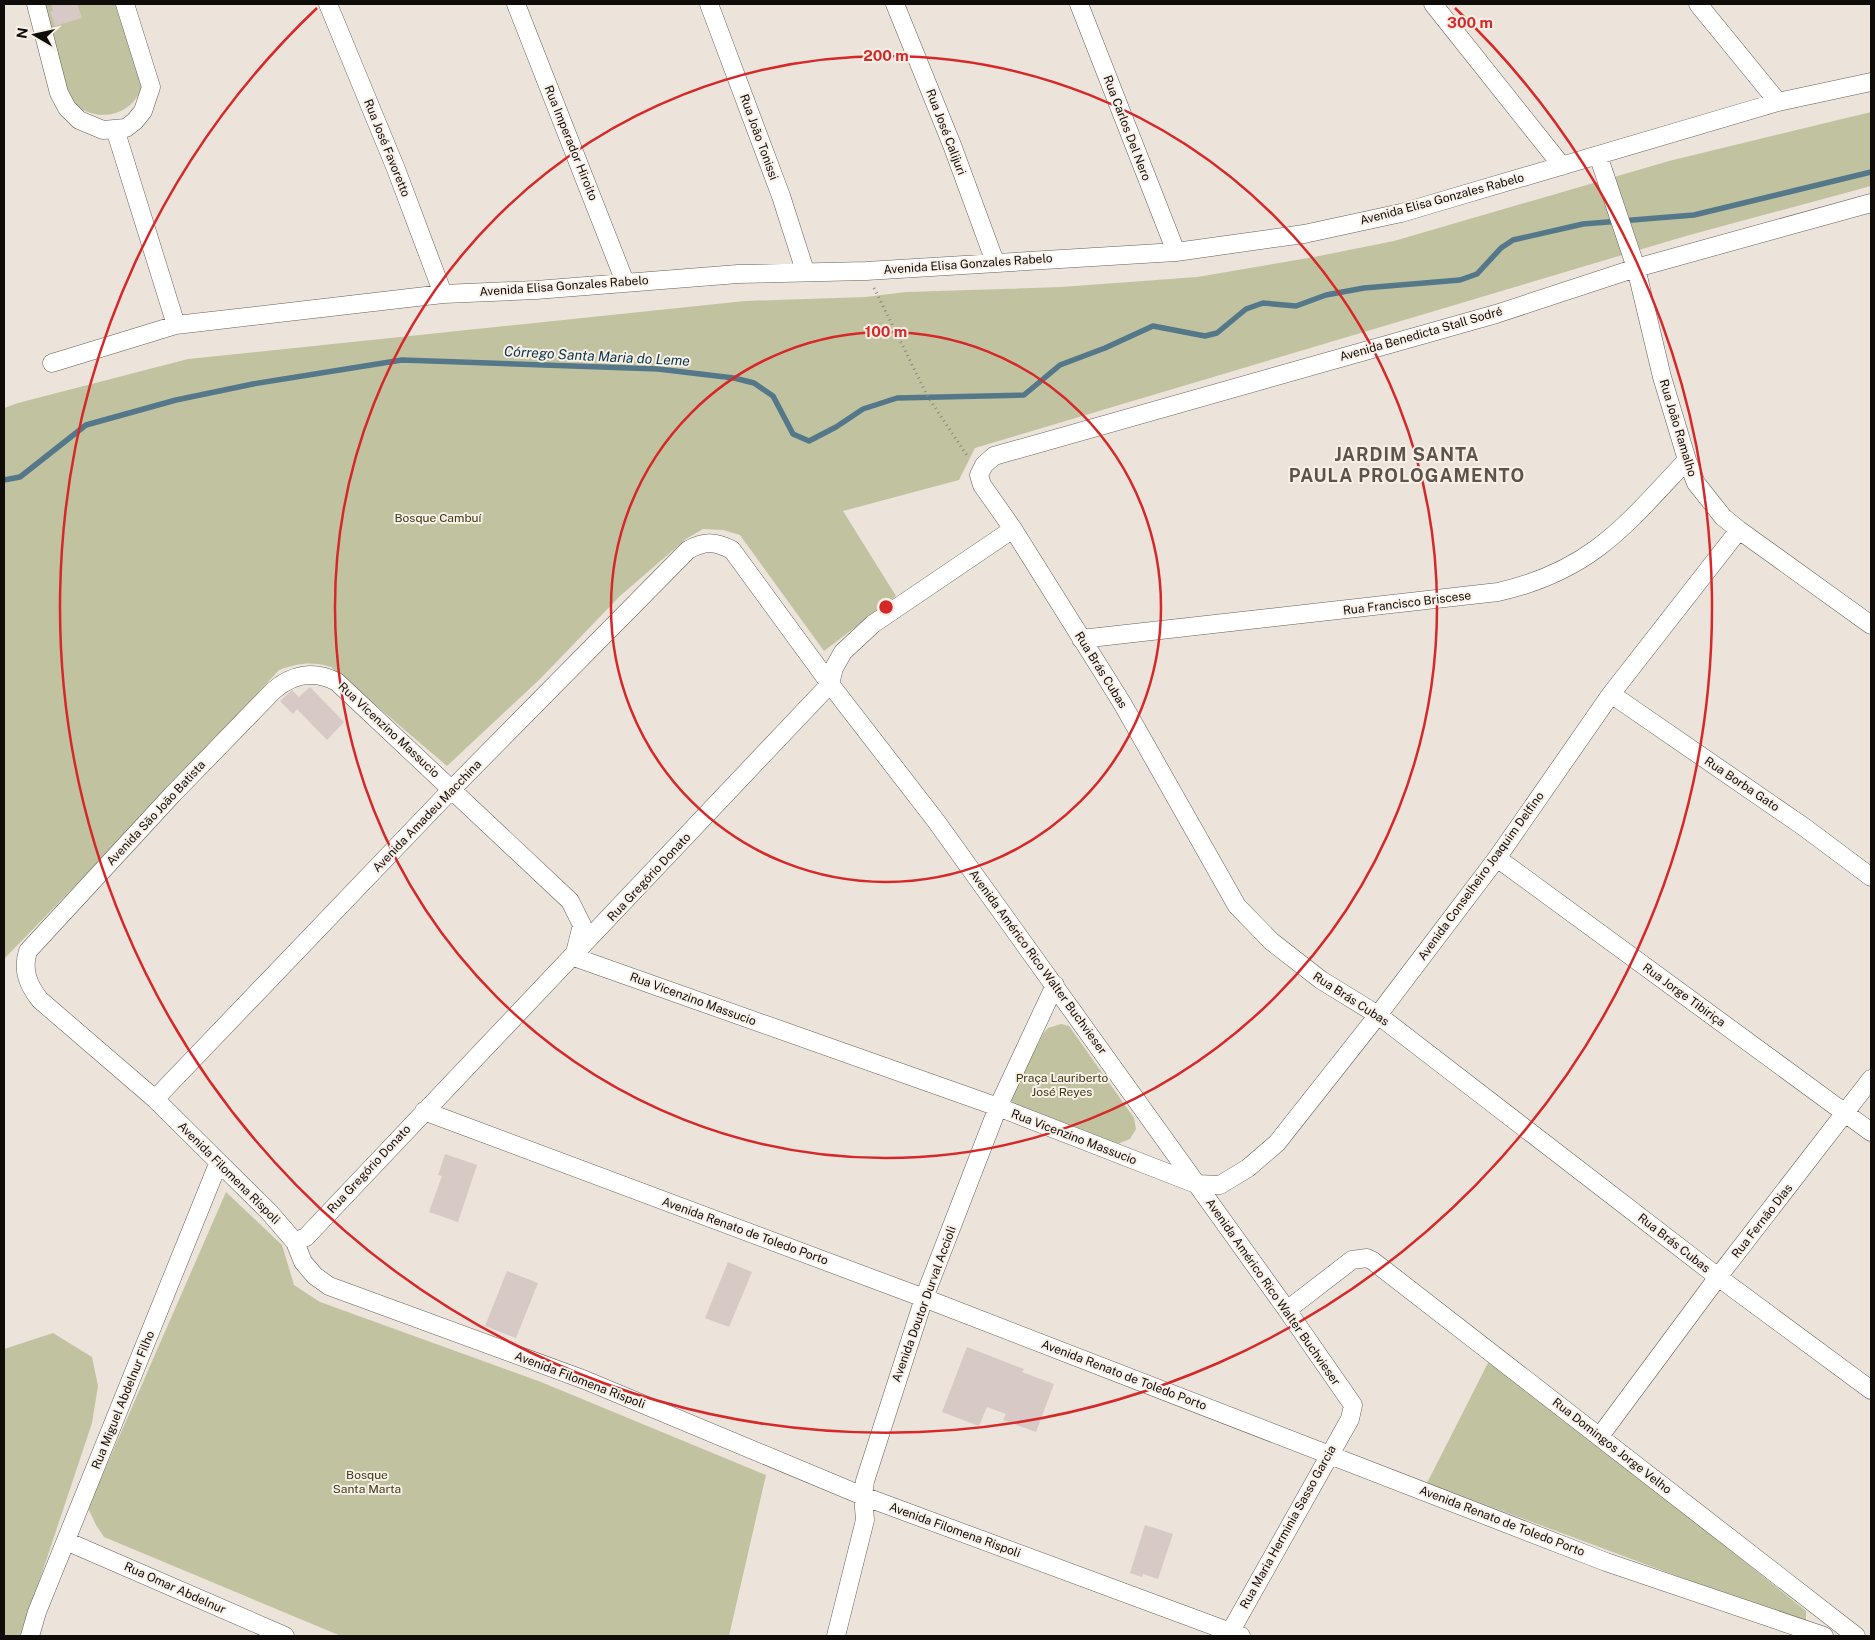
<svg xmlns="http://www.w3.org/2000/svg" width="1875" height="1640" font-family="'Public Sans',sans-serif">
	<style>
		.green { fill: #c1c3a0 }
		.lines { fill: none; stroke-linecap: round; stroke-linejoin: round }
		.stream { stroke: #54788a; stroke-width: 5.5 }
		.building { fill: #d6c9c6 }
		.minor-casing { stroke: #675f58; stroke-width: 19 }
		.path { stroke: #8c8680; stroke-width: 3; stroke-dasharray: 1 4; stroke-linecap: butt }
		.minor { stroke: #fff; stroke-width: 18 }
		.ring { fill: none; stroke: #d62828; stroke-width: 2.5 }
		.labels { text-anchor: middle; stroke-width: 4; stroke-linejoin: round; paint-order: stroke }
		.street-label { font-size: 12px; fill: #0f0c09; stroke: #f9f0e8 }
		.park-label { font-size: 12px; fill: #383911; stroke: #f9f0e8 }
		.water-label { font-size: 14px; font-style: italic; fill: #063649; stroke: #f9f0e8 }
		.district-label { font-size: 18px; font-weight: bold; letter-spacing: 1px; fill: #5b534c; stroke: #f9f0e8 }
		.centre { fill: #d62828; stroke: #f9f0e8; stroke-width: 2.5 }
		.ring-label { font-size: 15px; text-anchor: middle; font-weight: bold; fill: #d62828; stroke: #f9f0e8; stroke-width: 4; stroke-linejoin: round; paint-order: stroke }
	</style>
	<rect width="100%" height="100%" fill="#ece3db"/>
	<!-- green -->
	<path class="green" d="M43,4H115L142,86C132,118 94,124 71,101Z
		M1871,112V186L1686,236L975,448L959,480L843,511L896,596L824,651L740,535L723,530L703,529L686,539L620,596L541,678L447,766L331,667C312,661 298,663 279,670L167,791L4,959V408L18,403L188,359L745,301L865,297L906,292L1061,287L1197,277L1314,257L1394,241L1669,161Z
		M1061,1024L1069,1026L1134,1118L1136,1129L1130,1139L1115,1145L1013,1106L1011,1097L1043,1034L1048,1028Z
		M226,1192L282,1245L294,1285L320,1302L541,1382L766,1475L729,1636H341L104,1537L96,1525L88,1508Z
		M53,1333L92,1357L98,1386L92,1423L21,1636H4V1349Z
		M1491,1357L1806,1611V1620L1801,1622L1427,1483Z"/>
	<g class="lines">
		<!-- stream -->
		<path class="stream" d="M4,480L20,477L86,425L176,400L253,384L402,360L658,369L734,378L754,383L773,396L793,434L809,441L836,427L863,409L897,398L1024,395L1060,365L1105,348L1153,326L1205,336L1217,333L1246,309L1263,303L1296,306L1326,295L1364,288L1460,280L1477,274L1501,248L1513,240L1583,224L1694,215L1871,172"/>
	</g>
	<!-- building -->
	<path class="building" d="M51,4H77L82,18L55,26L50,11H53Z
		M310,687L344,722L327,740L297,709L293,714L280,701L292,690L299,697Z
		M445,1154L477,1165L458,1222L429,1212L442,1176L438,1175Z
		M728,1262L752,1272L729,1327L705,1318Z
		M507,1271L538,1283L516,1338L485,1326Z
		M967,1347L1024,1369L1022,1372L1054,1384L1036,1432L1003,1420L1006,1414L987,1407L979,1426L942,1412Z
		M1145,1525L1173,1534L1158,1579L1143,1574L1142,1577L1130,1573Z"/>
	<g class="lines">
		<!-- minor casing -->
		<g class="minor-casing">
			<path id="minor" d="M36,4L59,93L67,108L79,120L103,130L126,128L135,121L143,111L151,87L125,4
				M328,4L396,169L443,294
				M516,4L625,282
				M709,4L781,196L805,271
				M895,4L952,145L995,262
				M1079,4L1176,252
				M1433,4L1562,166
				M1698,4L1778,102
				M115,129L176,325
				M1598,155L1636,268L1662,377L1687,460L1696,483L1723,517L1739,530L1871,625
				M1871,203L1636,268L1496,314L994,456L984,465L979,475L982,485L1013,529L1122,703L1237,906L1271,941L1321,980L1378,1015L1718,1277L1871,1390
				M52,363L176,325L443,294L536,290L738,274L866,271L1176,252L1304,234L1401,213L1778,102L1871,82
				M1081,639L1498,592C1591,571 1625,526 1687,460
				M1611,694L1804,827L1871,877
				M1497,858L1871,1132
				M155,1099L452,789L688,550C704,541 715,541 732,550L830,684L936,821L1287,1310L1353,1405L1350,1419L1228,1636
				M424,1111L924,1298L1606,1562L1824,1636
				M295,1242L306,1237L830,684L834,668L843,652L873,624L1013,529
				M1287,1310L1352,1260L1367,1258L1373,1261L1856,1636
				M1600,1436L1718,1277L1871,1079
				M66,1541L285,1636
				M30,1636L37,1612L218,1164
				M836,1636L865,1520L863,1496L865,1481L924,1298L998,1107L1055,985
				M1241,1636L863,1496L585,1380L329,1286L315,1276L303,1262L295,1242L270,1213L155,1099L40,1000C28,985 22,970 28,951L172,795L273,691C292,674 314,670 337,682L570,901L582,925L574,957L998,1107L1196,1184L1220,1185L1248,1168L1277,1143L1378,1015L1497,858L1611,694L1739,530"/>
		</g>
		<!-- path -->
		<path class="path" d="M874,288L928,397L968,457"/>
		<!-- minor -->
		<use href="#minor" class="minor"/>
	</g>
	<!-- distance rings -->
	<g class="ring">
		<circle cx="886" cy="607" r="275"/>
		<circle cx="886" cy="607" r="551"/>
		<path d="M1455 8A826 826 0 1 1 317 8"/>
	</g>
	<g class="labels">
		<!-- street labels -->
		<g class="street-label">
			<text transform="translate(1127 128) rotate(69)" y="4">Rua Carlos Del Nero</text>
			<text transform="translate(946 132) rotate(69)" y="4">Rua José Calijuri</text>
			<text transform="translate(759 137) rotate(70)" y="4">Rua João Tonissi</text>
			<text transform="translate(571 143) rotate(68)" y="4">Rua Imperador Hiroito</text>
			<text transform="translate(387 148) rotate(68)" y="4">Rua José Favoretto</text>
			<text transform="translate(1442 199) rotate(-15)" y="4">Avenida Elisa Gonzales Rabelo</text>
			<text transform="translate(968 264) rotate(-4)" y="4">Avenida Elisa Gonzales Rabelo</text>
			<text transform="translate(564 286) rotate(-4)" y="4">Avenida Elisa Gonzales Rabelo</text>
			<text transform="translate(1421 334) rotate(-16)" y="4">Avenida Benedicta Stall Sodré</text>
			<text transform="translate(1678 428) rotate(73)" y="4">Rua João Ramalho</text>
			<text transform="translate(1407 603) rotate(-7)" y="4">Rua Francisco Briscese</text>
			<text transform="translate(1101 670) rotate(58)" y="4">Rua Brás Cubas</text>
			<text transform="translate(389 730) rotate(43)" y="4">Rua Vicenzino Massucio</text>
			<text transform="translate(1742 784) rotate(34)" y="4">Rua Borba Gato</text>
			<text transform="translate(156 813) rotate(-47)" y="4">Avenida São João Batista</text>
			<text transform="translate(427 816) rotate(-46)" y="4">Avenida Amadeu Macchina</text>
			<text transform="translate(1481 876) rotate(-54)" y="4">Avenida Conselheiro Joaquim Delfino</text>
			<text transform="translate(649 877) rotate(-47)" y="4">Rua Gregório Donato</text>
			<text transform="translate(1038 962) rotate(54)" y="4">Avenida Américo Rico Walter Buchvieser</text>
			<text transform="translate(1684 995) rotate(36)" y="4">Rua Jorge Tibiriça</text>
			<text transform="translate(693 999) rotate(20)" y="4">Rua Vicenzino Massucio</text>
			<text transform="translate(1351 999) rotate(33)" y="4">Rua Brás Cubas</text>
			<text transform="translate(1074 1137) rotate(21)" y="4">Rua Vicenzino Massucio</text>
			<text transform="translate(369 1169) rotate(-47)" y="4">Rua Gregório Donato</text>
			<text transform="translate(229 1173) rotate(45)" y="4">Avenida Filomena Rispoli</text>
			<text transform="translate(1762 1221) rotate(-52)" y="4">Rua Fernão Dias</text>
			<text transform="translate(745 1231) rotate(20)" y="4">Avenida Renato de Toledo Porto</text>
			<text transform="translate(1674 1243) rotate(38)" y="4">Rua Brás Cubas</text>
			<text transform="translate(1273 1292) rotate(55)" y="4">Avenida Américo Rico Walter Buchvieser</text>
			<text transform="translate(924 1304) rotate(-70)" y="4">Avenida Doutor Durval Accioli</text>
			<text transform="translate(1124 1375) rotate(21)" y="4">Avenida Renato de Toledo Porto</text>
			<text transform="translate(580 1380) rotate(21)" y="4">Avenida Filomena Rispoli</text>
			<text transform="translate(123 1400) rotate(-68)" y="4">Rua Miguel Abdelnur Filho</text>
			<text transform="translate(1612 1446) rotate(38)" y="4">Rua Domingos Jorge Velho</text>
			<text transform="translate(1502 1521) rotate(21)" y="4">Avenida Renato de Toledo Porto</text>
			<text transform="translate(1288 1527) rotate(-61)" y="4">Rua Maria Herminia Sasso Garcia</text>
			<text transform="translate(955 1530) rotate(20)" y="4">Avenida Filomena Rispoli</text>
			<text transform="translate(175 1588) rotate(24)" y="4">Rua Omar Abdelnur</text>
		</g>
		<!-- park labels -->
		<g class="park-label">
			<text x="438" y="522">Bosque Cambuí</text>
			<text x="1062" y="1082">Praça Lauriberto<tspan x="1062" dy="14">José Reyes</tspan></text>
			<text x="367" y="1479">Bosque<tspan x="367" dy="14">Santa Marta</tspan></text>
		</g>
		<!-- water labels -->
		<g class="water-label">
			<text transform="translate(597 356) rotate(3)" y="5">Córrego Santa Maria do Leme</text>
		</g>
		<!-- district labels -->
		<g class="district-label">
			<text x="1407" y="461">JARDIM SANTA<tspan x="1407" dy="21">PAULA PROLOGAMENTO</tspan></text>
		</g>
	</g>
	<circle cx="886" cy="607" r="8" class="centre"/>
	<g class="ring-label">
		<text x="1470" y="28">300 m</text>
		<text x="886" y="61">200 m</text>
		<text x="886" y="337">100 m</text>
	</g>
	<!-- border -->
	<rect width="1875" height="1640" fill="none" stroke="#0f0c09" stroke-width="10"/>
	<!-- north arrow -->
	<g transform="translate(35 35) rotate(279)" stroke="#f9f0e8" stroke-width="4" paint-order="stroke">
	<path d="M0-4L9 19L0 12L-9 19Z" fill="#0f0c09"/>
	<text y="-8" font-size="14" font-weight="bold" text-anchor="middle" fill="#0f0c09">N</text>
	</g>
</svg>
